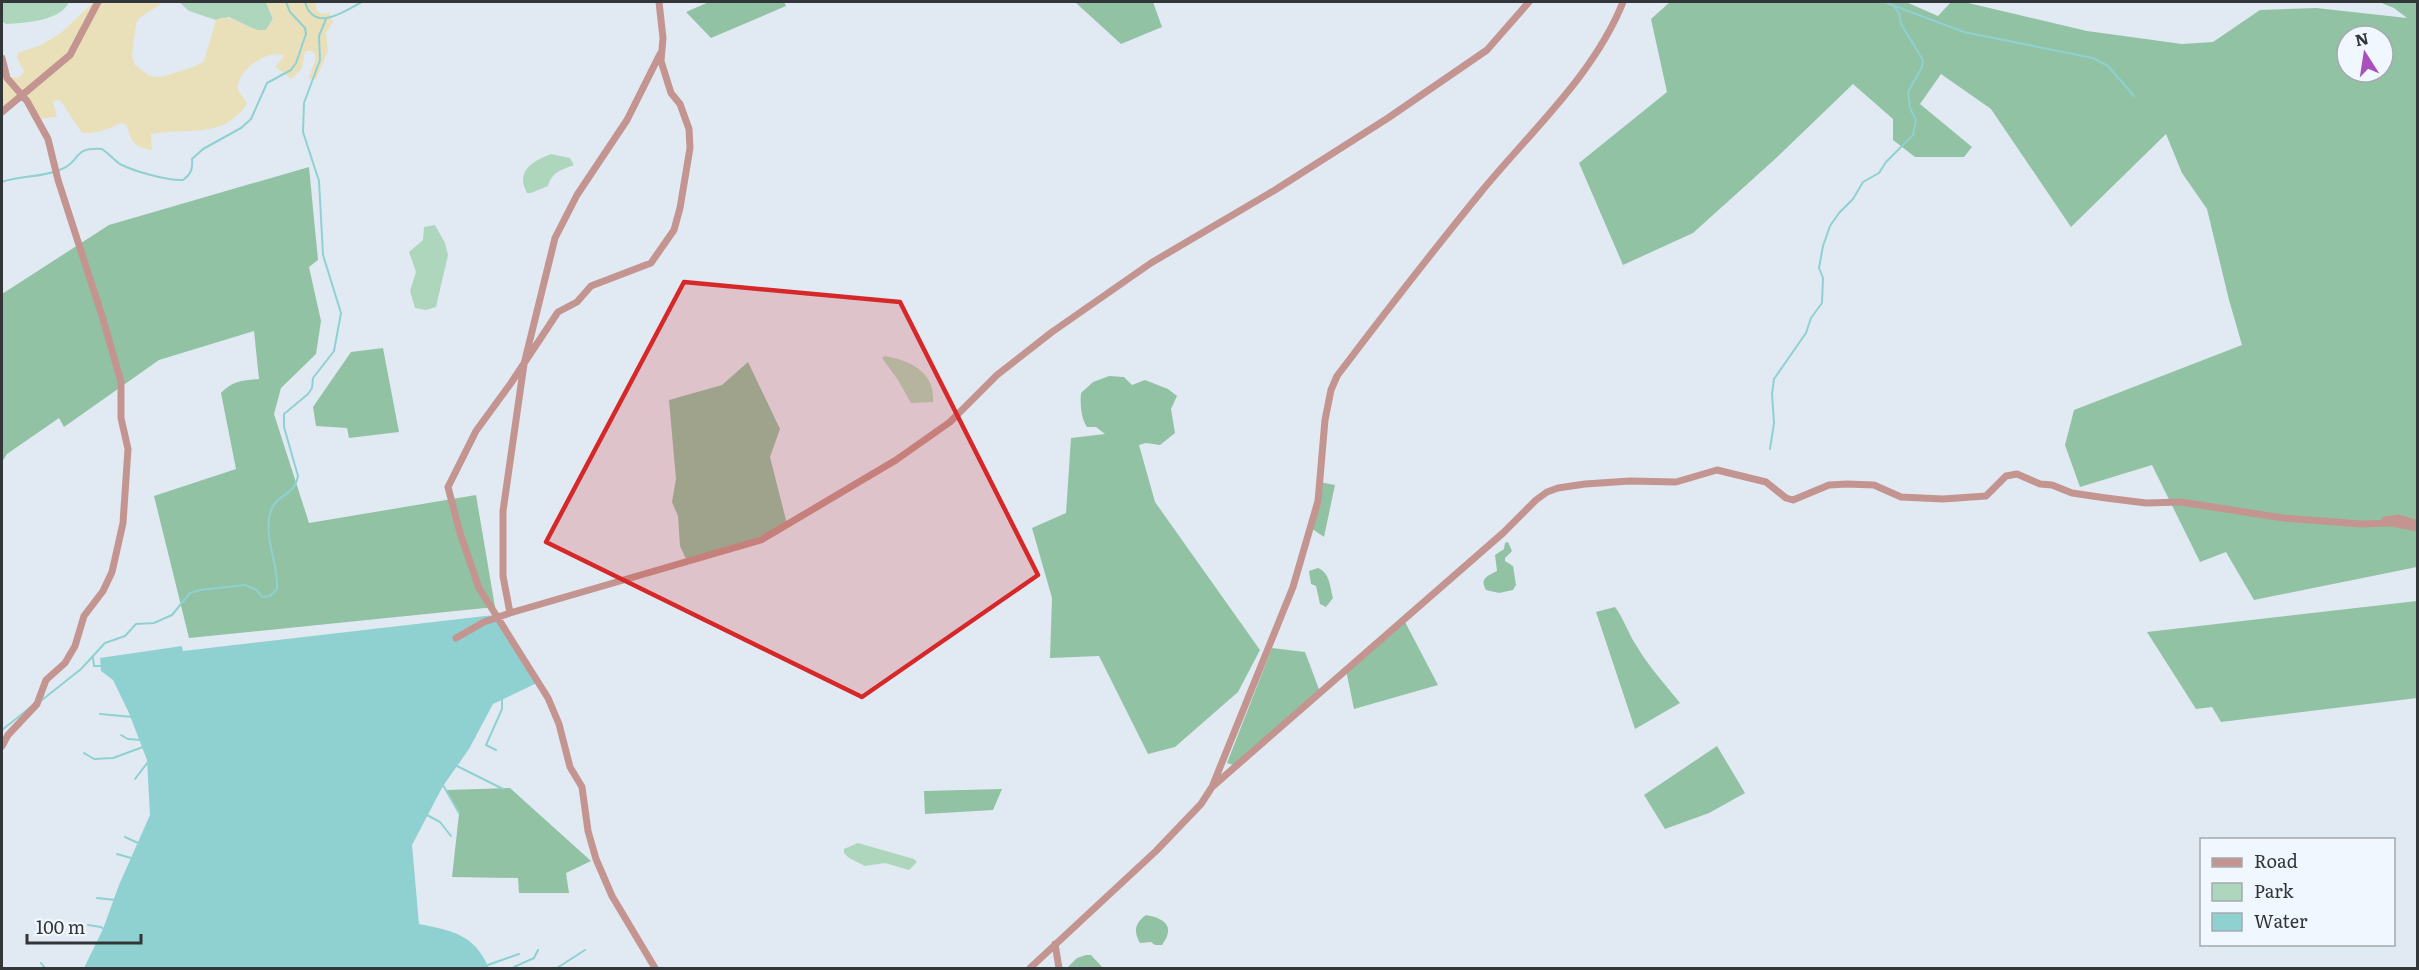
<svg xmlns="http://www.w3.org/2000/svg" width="2419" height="970" font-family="Literata,serif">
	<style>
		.green { fill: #aed6bd }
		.forest { fill: #91c2a4; fill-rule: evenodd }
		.sand { fill: #e9e0ba }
		.water { fill: #8fd1d1 }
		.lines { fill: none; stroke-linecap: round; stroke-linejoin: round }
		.stream { stroke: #8fd1d1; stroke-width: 2 }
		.street { stroke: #c49590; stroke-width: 7 }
		.marked { fill: #d62828; fill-opacity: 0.2; stroke: #d62828; stroke-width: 4.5; stroke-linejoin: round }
	</style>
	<rect width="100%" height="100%" fill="#e1eaf3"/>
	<!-- green -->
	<path class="green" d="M2,2H69C61,21 25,23 6,24L2,21Z
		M179,2H266L273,19L266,30L258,31L229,17L216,20L189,11Z
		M551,154L570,158L574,165C561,170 552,172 548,186L531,193H527C515,171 533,161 551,154Z
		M435,225L445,243L448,255L436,307L426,310L415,308L410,291L416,272L409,252L423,240L424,227Z
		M885,356C911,361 935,372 933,402L911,403L898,380L882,358Z
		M858,843L914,859L917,862L909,870L885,863L865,866L849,858L844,853V849Z"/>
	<!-- forest -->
	<path class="forest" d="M709,2H784L786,6L711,38L686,12Z
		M1075,2H1153L1162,27L1121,44Z
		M1670,2H1906L1938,16L1951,2H1964L2087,31L2182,44L2213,42L2260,10L2316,8L2407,18L2394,8L2379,2H2417V567L2254,600L2226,552L2200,562L2152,465L2080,487L2065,445L2074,410L2242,345L2229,300L2207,209L2182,173L2166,134L2071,227L1991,109L1941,74L1920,104L1972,147L1964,157H1915L1893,140V119L1853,84L1774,160L1693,233L1623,265L1579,163L1667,92L1651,19ZM2347,36H2383V72H2347Z
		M309,167L318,260L309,267L321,321L316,354L281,388L274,414L309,523L476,495L495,607L189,638L154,496L236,469L221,393C232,381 243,380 259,379L254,331L159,360L64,427L59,418L7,454L2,462V294L109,225Z
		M383,348L399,432L349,438L347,428L316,426L313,407L351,352Z
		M748,362L780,429L770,457L787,524L761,540L687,561L680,546L678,516L672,502L676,479L669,400L722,385Z
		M1109,376L1124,377L1132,385L1145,380L1168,389L1177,396L1171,409L1175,433L1160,445L1146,443L1139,445L1155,502L1260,650L1238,692L1175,747L1148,754L1099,656L1050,658L1052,598L1032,528L1066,513L1071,438L1105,434L1096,427H1087C1081,418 1080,404 1081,393L1093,382Z
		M1320,482L1335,485L1324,537L1311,528Z
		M1508,542L1512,551L1505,558V561L1513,566L1516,585L1513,590L1499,593L1486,590C1479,578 1488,576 1497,571L1495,555L1504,549L1505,543Z
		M1318,568C1330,573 1330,587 1333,598L1326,607L1320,604L1316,586L1311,584L1309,571Z
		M2417,601V698L2221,722L2212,707L2196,709L2147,632Z
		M1615,607C1624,619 1628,633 1636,645C1648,666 1665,684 1680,703L1635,729L1596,612Z
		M1404,620L1438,685L1354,709L1346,670Z
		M1272,648L1305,652L1320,692L1236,766L1227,763Z
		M1717,746L1745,793L1709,813L1665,829L1644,795Z
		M510,788L591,861L566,873L569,893H519L518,878L452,877L459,814L446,790Z
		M1002,789L993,810L925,814L924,791Z
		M1146,915C1164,918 1176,926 1162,945H1155L1151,942L1140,943C1133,931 1135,923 1146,915Z
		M1086,955H1091L1103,968H1067L1077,958Z"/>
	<!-- sand -->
	<path class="sand" d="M94,2H158L160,5L139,18L136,24L132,56L135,65L148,75L156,77L165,76L196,66L204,61L216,20C233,11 247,33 266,30L273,19L266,2H315C316,10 319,16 329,13L333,22L326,33L328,51L316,79H308L315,61V54L310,50L305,52L302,68L292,79L275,67L284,56C269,48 237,71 238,87C238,93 245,98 247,104C223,140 187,127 151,134L152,150C134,147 131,142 127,125L121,123C108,129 97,134 82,133L60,100L53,101L57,117L39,119L22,95L2,110V76L18,78L24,72L17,57L18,53L41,45L61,33Z"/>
	<!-- water -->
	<path class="water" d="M494,615L537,683L493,704L469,749L443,786L412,845L419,924C453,931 474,934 489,968H84L103,929L119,885L150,815L147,760L129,713L113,680L101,671L100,658L182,646L183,651Z"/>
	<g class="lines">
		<!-- stream -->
		<path class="stream" d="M2,2H33
			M305,2C314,33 343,12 362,2
			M1884,2L1964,32L2093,58L2108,66L2134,96
			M2,182C21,175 43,178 62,169C82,160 72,147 102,149C108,153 113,159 120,164C133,171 168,181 183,180C191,174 193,169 192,159L203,149L241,128L251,119L267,83L291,70L296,63L306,34L305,28L290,12L286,2
			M1770,449L1774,423L1772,394L1774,379L1806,333L1811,318L1822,303L1823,278L1819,268L1823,246L1830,226L1839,213L1853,199L1863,182L1879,173L1886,162L1913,135L1916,120L1910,108L1908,92L1922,67L1923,60L1901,24L1899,13L1892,4
			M93,658L94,666H101
			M42,700L81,669L105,643L125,636L136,624L154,623L172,615L190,593L200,590L245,585L257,590L262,597L270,596L277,589C279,564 261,533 272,508C278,493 294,497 298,476L284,427V414L308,394L312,388L313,378L334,351L341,313L323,255L319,181L303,132L304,103L320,60L319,36L326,19
			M100,714L133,717
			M2,730L32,706
			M121,735L128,739L141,740
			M496,750L486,745L502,709V697
			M84,753L94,759L113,758L143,747
			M457,766L503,789
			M135,779L148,762
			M443,785L459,813
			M427,815L440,822L451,836
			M125,837L138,843
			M117,854L131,858
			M97,898L116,900
			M88,925L101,927L105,930
			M41,963L45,968
			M485,966L519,954
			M514,967L534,958L538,950
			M557,968L585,950"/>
		<!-- street -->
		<path class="street" d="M660,54L627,120L577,195L555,238L524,364L503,511V576L510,613L761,540L896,460L950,422L997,375L1052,332L1151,263L1275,190L1388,118L1487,50L1529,2
			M2,58L7,78L27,101L48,139L58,180L103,319L121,382V418L128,449L123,523L112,572L103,591L84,616L75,646L65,663L46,680L37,704L8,735L2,746
			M2,112L70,55L98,2
			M2385,520L2399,518L2418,524
			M456,638L484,622L510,613
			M1212,787L1503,533L1536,500L1547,492L1558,488L1585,484L1630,481L1676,482L1717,470L1766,482L1786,498L1793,500L1829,485L1847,484L1874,485L1901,497L1943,499L1986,496L2006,476L2017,474L2040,484L2052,485L2072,493L2106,498L2146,503L2181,502L2283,518L2361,524L2392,523L2418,528
			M1055,944L1059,968
			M655,968L612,896L596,859L588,831L582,787L570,767L559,724L548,698L479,588L460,533L448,487L476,431L511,383L558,312L577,302L591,286L651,263L674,230L680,208L690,148L689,129L680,104L671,93L661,61L663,38L659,2
			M1030,968L1156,851L1201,804L1212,787L1293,587L1318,501L1325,420L1331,390L1337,376C1384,314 1432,252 1481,192C1530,132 1594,75 1623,2"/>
	</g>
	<!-- marked area -->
	<path class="marked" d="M684,282L900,302L1038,575L862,697L546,542Z"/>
	<!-- border -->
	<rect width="2419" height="970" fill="none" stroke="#323639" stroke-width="6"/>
	<!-- legend -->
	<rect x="2200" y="838" width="195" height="108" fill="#f0f7fe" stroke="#a4aaaf" stroke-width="1.5"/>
	<rect x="2212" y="858" width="30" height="9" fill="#c49590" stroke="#a4aaaf" stroke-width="1.5"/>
	<text x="2254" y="868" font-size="18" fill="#323639">Road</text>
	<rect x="2212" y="883" width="30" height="18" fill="#aed6bd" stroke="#a4aaaf" stroke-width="1.5"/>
	<text x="2254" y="898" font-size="18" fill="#323639">Park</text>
	<rect x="2212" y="913" width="30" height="18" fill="#8fd1d1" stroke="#a4aaaf" stroke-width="1.5"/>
	<text x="2254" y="928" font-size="18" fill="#323639">Water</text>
	<!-- north arrow -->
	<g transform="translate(2365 54) rotate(348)"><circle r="28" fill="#f0f7fe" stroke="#a4aaaf" stroke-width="1.5"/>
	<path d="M0-4.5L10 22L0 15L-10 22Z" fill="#a850bc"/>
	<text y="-9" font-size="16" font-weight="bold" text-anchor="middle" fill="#323639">N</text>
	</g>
	<!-- scale -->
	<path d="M27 934v9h114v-9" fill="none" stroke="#323639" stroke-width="3"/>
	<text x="36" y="934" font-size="18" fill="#323639" stroke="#f0f7fe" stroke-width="4.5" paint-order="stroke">100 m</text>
</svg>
